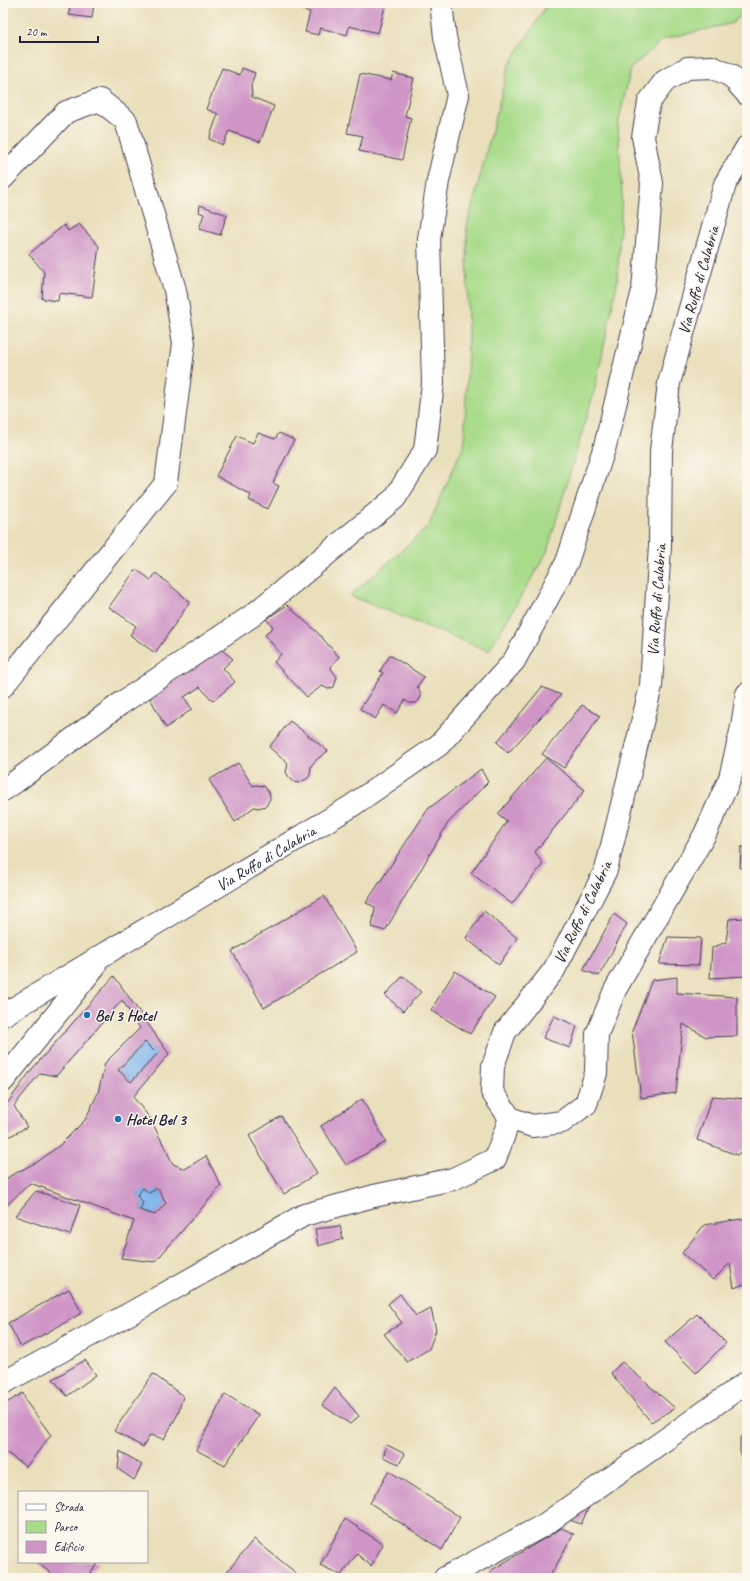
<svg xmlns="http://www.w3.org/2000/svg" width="750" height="1581" font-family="Caveat,sans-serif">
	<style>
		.green { fill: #a8db8a; stroke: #657e62 }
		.water { fill: #7eb4ec; stroke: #506b94 }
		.building { fill: #cf95c6; fill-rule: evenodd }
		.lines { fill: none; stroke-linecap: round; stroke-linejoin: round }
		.minor-casing { stroke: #403e4e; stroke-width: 24 }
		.minor { stroke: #fff; stroke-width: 22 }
		.poi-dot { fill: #1f6fb2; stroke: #fbf7ec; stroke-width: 1.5 }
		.labels { text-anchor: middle; stroke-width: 3; stroke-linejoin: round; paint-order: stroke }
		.street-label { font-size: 16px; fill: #22223b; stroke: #fbf7ec }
		.poi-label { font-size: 16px; font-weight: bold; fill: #22223b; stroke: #fbf7ec; text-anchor: start }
	</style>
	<rect width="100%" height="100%" fill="#fbf7ec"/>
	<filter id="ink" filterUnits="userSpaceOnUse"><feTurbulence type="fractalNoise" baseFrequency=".025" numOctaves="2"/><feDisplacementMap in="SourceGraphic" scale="8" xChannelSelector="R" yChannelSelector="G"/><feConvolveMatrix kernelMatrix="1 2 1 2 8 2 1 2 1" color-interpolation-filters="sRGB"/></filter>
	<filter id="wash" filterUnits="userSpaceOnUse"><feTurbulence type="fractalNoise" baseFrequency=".012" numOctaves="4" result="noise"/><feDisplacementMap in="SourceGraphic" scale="16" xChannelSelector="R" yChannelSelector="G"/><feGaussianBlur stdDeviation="0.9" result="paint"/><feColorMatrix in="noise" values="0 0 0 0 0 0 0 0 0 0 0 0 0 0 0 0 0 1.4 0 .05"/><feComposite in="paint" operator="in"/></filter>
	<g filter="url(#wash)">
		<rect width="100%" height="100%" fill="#eadfbb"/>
		<!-- green -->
		<path class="green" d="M548,3H747V9L733,23L664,39L631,68L618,124L622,195L617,284L595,388L547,552L489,651L350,596L428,527L464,444L468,349L467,226L509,65Z"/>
		<!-- water -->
		<path class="water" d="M145,1042L157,1054L131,1082L118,1070Z
			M143,1188L149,1193L158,1188L166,1203L155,1215L140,1210L143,1202L137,1195Z"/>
		<g id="blocks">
			<!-- building -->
			<path class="building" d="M70,3H94L92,18L69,15Z
				M292,3H386L378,33L349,26L347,35L320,28L318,35L305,32L310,12L291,7Z
				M222,68L240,75L242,68L255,73L251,85L252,97L274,106L260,142L229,131L223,145L209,139L218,114L206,109Z
				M393,73L414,78L405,116L411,118L402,160L359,151L363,136L347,133L360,74L391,80Z
				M200,205L227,215L220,235L199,229L204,214L199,212Z
				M79,224L99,246L92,297L59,293L58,301L42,299L44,272L29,254L64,225L68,231Z
				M258,433L275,439L279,433L294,440L273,483L279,486L268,509L249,500L251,495L216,476L237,436L253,443Z
				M136,569L151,580L156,573L190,602L155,653L130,635L136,626L109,607Z
				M287,605L317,632L339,657L330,667L337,677L334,687L328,689L322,686L307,697L274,662L281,654L265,635L273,627L266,619Z
				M221,649L233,659L223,668L235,682L213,701L200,687L184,697L192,709L166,728L149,696Z
				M390,655L424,677L417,687L419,689L421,696L420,699L416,703H409L405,700L397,713L384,705L375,719L360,709L383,673L380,671Z
				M542,687L561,695L508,753L497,742Z
				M582,705L600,716L564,768L542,754Z
				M290,721L328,751L316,760L311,766L310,775L307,779L298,783L294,782L288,776L286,772L288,764L269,747Z
				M546,758L585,790L535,852L543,864L512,904L471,873L507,821L498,814Z
				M238,763L253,786L256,785L264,786L269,792L270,796V799L266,806L258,808L254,807L235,822L209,780Z
				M481,769L488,782L448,823L385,931L372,927L375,907L366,903L428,809Z
				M741,847H747V868H740Z
				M324,896L357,952L264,1008L232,951Z
				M484,911L517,938L499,965L466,938Z
				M614,914L627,924L599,976L583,970Z
				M744,918L747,940V976L710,978L712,948L726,942L729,919Z
				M668,937L701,938L699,965L659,964Z
				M455,971L495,997L470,1034L431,1010Z
				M114,976L169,1054L133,1097L150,1118L173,1164L185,1169L206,1156L221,1186L155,1262L121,1258L134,1221L30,1183L3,1209V1184L10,1176L39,1161L60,1145L85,1120L98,1093L105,1063L140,1028L122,1000L56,1076L40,1073L14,1106L27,1127L3,1140V1109L33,1068ZM145,1042L157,1054L131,1082L118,1070ZM143,1188L149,1193L158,1188L166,1203L155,1215L140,1210L143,1202L137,1195Z
				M403,976L421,992L403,1011L385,995Z
				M677,977V993L737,997V1036L706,1037L683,1024L676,1093L641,1098L632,1031L652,980Z
				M554,1016L577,1026L570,1048L543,1038Z
				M712,1096L747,1099V1147H746L737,1155L697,1140Z
				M362,1099L386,1142L346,1165L321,1126Z
				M281,1116L317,1173L284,1194L249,1136Z
				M36,1191L80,1205L70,1235L15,1216Z
				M747,1218V1283L734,1288L730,1263L713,1280L682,1253L704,1225Z
				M340,1226L343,1239L318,1246L315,1229Z
				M69,1289L82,1313L21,1347L8,1323Z
				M400,1294L416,1316L431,1309L436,1330L429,1349L407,1362L384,1334L402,1323L388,1304Z
				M697,1314L726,1343L696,1373L665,1342Z
				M85,1360L96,1375L67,1396L53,1379Z
				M622,1362L675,1408L651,1422L611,1373Z
				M153,1374L183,1396L178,1414L164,1439L150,1435L143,1447L114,1431Z
				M335,1388L359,1416L350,1424L322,1405Z
				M23,1393L27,1403L51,1435L26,1467L3,1450V1405Z
				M225,1394L259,1415L225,1465L196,1450Z
				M747,1430V1463L744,1462L740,1452V1439Z
				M387,1445L405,1454L399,1464L383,1457Z
				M120,1451L142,1465L134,1480L118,1469Z
				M389,1471L460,1517L442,1550L370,1503Z
				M590,1505L581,1524L558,1516Z
				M345,1519L383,1544L371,1566L357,1554L341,1575L320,1565Z
				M562,1528L574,1534L549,1578H493L490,1571Z
				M254,1539L296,1573L292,1578H230L225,1574Z
				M37,1562H99L86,1578H56Z"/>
		</g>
	</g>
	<g filter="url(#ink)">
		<use href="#blocks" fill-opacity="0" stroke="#403e4e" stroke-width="1"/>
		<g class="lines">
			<!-- minor casing -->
			<g class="minor-casing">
				<g id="minor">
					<path d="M747,147L725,184L669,383L661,451L660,546L651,686L606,870L554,970L505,1032L493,1066L492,1092L510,1118L532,1126L562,1122L586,1104L596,1073L597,1034L615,990L705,834L730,778L742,727L747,694"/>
					<path d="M3,178L66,112L100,100L126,121L175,290L184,343L166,483L3,686"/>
					<path d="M3,790L15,782L120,704L253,615L395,498L425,450L433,383L429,239L438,181L458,95L445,37L441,3"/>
					<path id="s1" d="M3,1015L350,807L439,745L514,661L567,562L605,446L643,290L652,183L643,137L649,102L665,81L687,68L712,67L731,76L747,94"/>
					<path d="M3,1081L95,966"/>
					<path d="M3,1383L138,1309L304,1215L374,1196L453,1179L495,1159L510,1118"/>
					<path d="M445,1578L544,1525L747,1382"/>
				</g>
			</g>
			<!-- minor -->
			<use href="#minor" class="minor"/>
		</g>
	</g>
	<!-- markers -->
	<g class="poi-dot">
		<circle cx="87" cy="1015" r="4"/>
		<circle cx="118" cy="1119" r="4"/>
	</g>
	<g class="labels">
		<!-- street labels -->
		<g class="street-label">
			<text transform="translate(698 280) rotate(-74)" y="6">Via Ruffo di Calabria</text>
			<text transform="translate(656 600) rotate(-86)" y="6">Via Ruffo di Calabria</text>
			<text dy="6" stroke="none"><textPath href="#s1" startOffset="306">Via Ruffo di Calabria</textPath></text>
			<text transform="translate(582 912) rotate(-64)" y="6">Via Ruffo di Calabria</text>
		</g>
		<!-- poi labels -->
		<g class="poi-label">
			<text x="95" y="1021">Bel 3 Hotel</text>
			<text x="126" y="1125">Hotel Bel 3</text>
		</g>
	</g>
	<!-- margin -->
	<rect width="750" height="1581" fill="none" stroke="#fbf7ec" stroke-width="16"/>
	<!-- legend -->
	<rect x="18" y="1491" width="130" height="72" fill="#fbf7ec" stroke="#a4a2a5"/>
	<rect x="26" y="1504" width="20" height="6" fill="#ffffff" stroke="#a4a2a5"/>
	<text x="54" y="1511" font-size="12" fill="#22223b">Strada</text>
	<rect x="26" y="1521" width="20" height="12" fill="#a8db8a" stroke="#a4a2a5"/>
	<text x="54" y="1531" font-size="12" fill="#22223b">Parco</text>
	<rect x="26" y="1541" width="20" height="12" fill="#cf95c6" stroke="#a4a2a5"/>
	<text x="54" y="1551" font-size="12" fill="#22223b">Edificio</text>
	<!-- scale -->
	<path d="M20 36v6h78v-6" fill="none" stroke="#22223b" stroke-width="2"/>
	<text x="26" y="36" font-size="12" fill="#22223b" stroke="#fbf7ec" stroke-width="3" paint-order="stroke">20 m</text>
</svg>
